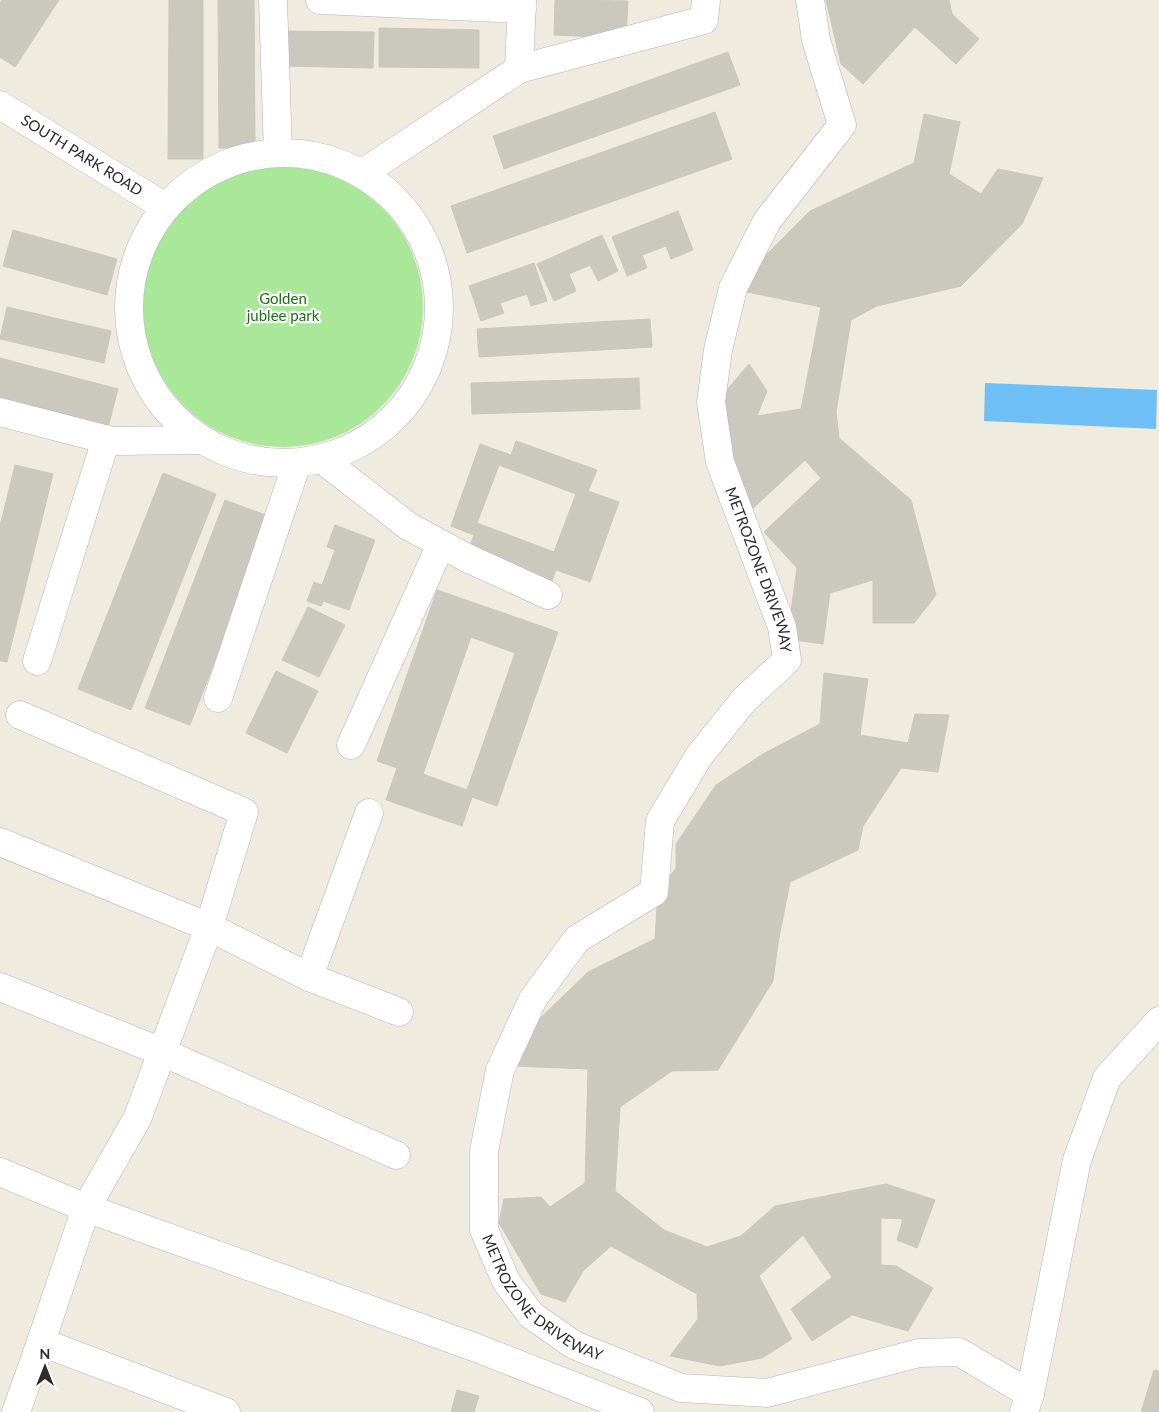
<svg xmlns="http://www.w3.org/2000/svg" width="1159" height="1412" font-family="Lato,sans-serif">
	<style>
		.green { fill: #aae899 }
		.water { fill: #6ebff6 }
		.building { fill: #cbc9be; stroke: #cbc7b8; fill-rule: evenodd }
		.lines { fill: none; stroke-linecap: round; stroke-linejoin: round }
		.minor-casing { stroke: #b3b3c1; stroke-width: 29 }
		.minor { stroke: #fff; stroke-width: 28 }
		.labels { text-anchor: middle; stroke-width: 4.5; stroke-linejoin: round; paint-order: stroke }
		.street-label { font-size: 15px; fill: #2d2d2d; stroke: #fff }
		.park-label { font-size: 15px; fill: #1d7117; stroke: #fff }
	</style>
	<rect width="100%" height="100%" fill="#efebdf"/>
	<!-- green -->
	<path class="green" d="M143 307a140 140 0 1 1 280 0a140 140 0 1 1-280 0Z"/>
	<!-- water -->
	<path class="water" d="M985,383L1157,390L1156,429L984,421Z"/>
	<!-- building -->
	<path class="building" d="M2,0H59L15,67L0,57V4Z
		M169,0H203V159H168Z
		M218,0H254L255,148H219Z
		M555,0L628,1L626,38L554,35Z
		M826,0H949L952,14L979,39L956,64L915,27L863,84L841,64Z
		M379,28L479,30V68L379,67Z
		M281,31L374,32L373,68L280,66Z
		M728,52L740,85L504,169L493,136Z
		M715,112L732,159L467,253L451,206Z
		M924,114L960,122L949,174L981,194L998,169L1043,178L1022,224L961,286L877,306L851,320L836,412L839,438L911,500L936,595L914,623H873V580L830,593L823,644L787,639L797,568L764,532L821,478L805,460L750,511L735,483L719,399L749,364L767,391L757,416L801,409L821,307L747,292L752,269L810,211L914,163Z
		M678,211L693,250L671,259L666,246L642,255L647,268L627,276L612,237Z
		M13,230L117,259L107,295L3,266Z
		M602,235L618,271L598,281L590,265L569,274L576,291L554,301L537,264Z
		M534,263L547,301L531,306L527,294L500,303L504,313L481,321L469,286Z
		M7,307L111,331L104,363L0,339Z
		M650,319L652,347L479,357L477,329Z
		M0,358L118,389L108,428L0,400Z
		M639,378L640,409L472,414L471,383Z
		M516,441L597,470L588,491L619,502L590,582L556,570L551,583L467,553L474,535L451,526L480,444L511,455ZM499,465L576,494L554,552L477,523Z
		M15,465L53,474L7,662L0,661V526Z
		M163,473L216,494L131,710L78,689Z
		M225,500L271,517L190,725L145,708Z
		M335,525L375,540L349,610L323,601L321,606L307,601L314,582L322,585L335,550L327,547Z
		M437,590L558,632L497,806L472,797L462,826L386,800L397,768L377,761ZM471,637L515,653L467,790L423,774Z
		M308,607L345,625L319,677L282,660Z
		M276,671L318,691L287,753L246,733Z
		M824,673L868,679L860,735L908,743L915,714L949,715L938,772L901,768L863,826L858,850L790,882L778,943L773,981L718,1070L672,1071L620,1107L615,1191L664,1230L707,1247L741,1236L775,1206L886,1184L935,1200L917,1248L897,1240L903,1219L881,1218V1265L896,1266L933,1288L908,1331L852,1315L812,1341L791,1309L832,1277L803,1235L759,1276L792,1339L762,1358L720,1366L670,1356L698,1319L697,1294L611,1246L583,1271L565,1302L541,1294L499,1223L504,1199L541,1197L550,1207L585,1183L588,1069L513,1066L526,1032L588,972L655,939L658,892L676,868V844L716,785L763,754L820,724Z
		M1154,1370L1159,1371V1412H1141Z
		M457,1390L479,1396L474,1412H451Z"/>
	<g class="lines">
		<!-- minor casing -->
		<g class="minor-casing">
			<g id="minor">
				<path d="M273,0L278,152"/>
				<path d="M320,0L522,9"/>
				<path id="s1" d="M810,0L816,40L842,125L767,221L733,288L718,350L711,402L720,462L782,627L787,660L744,700L699,756L660,821L654,892L577,939L533,999L500,1070L484,1151V1230L506,1281L531,1315L574,1345L681,1388L767,1393L919,1353L959,1352L1030,1394L1024,1412"/>
				<path d="M519,69L522,0"/>
				<path id="s2" d="M0,105L165,207"/>
				<circle cx="284" cy="308" r="155"/>
				<path d="M363,173L519,69L704,20L706,0"/>
				<path d="M0,412L112,441L200,440"/>
				<path d="M323,460L408,526L467,558L548,595"/>
				<path d="M37,661L106,439"/>
				<path d="M218,698L296,466"/>
				<path d="M351,745L441,544"/>
				<path d="M0,842L209,927L309,977L399,1012"/>
				<path d="M309,977L369,813"/>
				<path d="M0,987L162,1052L396,1155"/>
				<path d="M0,1172L86,1208L137,1119L209,927L244,812L20,715"/>
				<path d="M41,1342L226,1412"/>
				<path d="M1030,1394L1077,1160L1107,1078L1159,1021"/>
				<path d="M16,1412L41,1342L86,1208L474,1347L640,1412"/>
			</g>
		</g>
		<!-- minor -->
		<use href="#minor" class="minor"/>
	</g>
	<g class="labels">
		<!-- street labels -->
		<g class="street-label">
			<text dy="5" stroke="none"><textPath href="#s2" startOffset="96">SOUTH PARK ROAD</textPath></text>
			<text dy="5" stroke="none"><textPath href="#s1" startOffset="618">METROZONE DRIVEWAY</textPath></text>
			<text dy="5" stroke="none"><textPath href="#s1" startOffset="1488">METROZONE DRIVEWAY</textPath></text>
		</g>
		<!-- park labels -->
		<g class="park-label">
			<text x="283" y="304">Golden<tspan x="283" dy="17">jublee park</tspan></text>
		</g>
	</g>
	<!-- north arrow -->
	<g transform="translate(45 1367)" stroke="#ffffff" stroke-width="4" paint-order="stroke">
	<path d="M0-4L9 19L0 12L-9 19Z" fill="#2d2d2d"/>
	<text y="-8" font-size="14" font-weight="bold" text-anchor="middle" fill="#2d2d2d">N</text>
	</g>
</svg>
